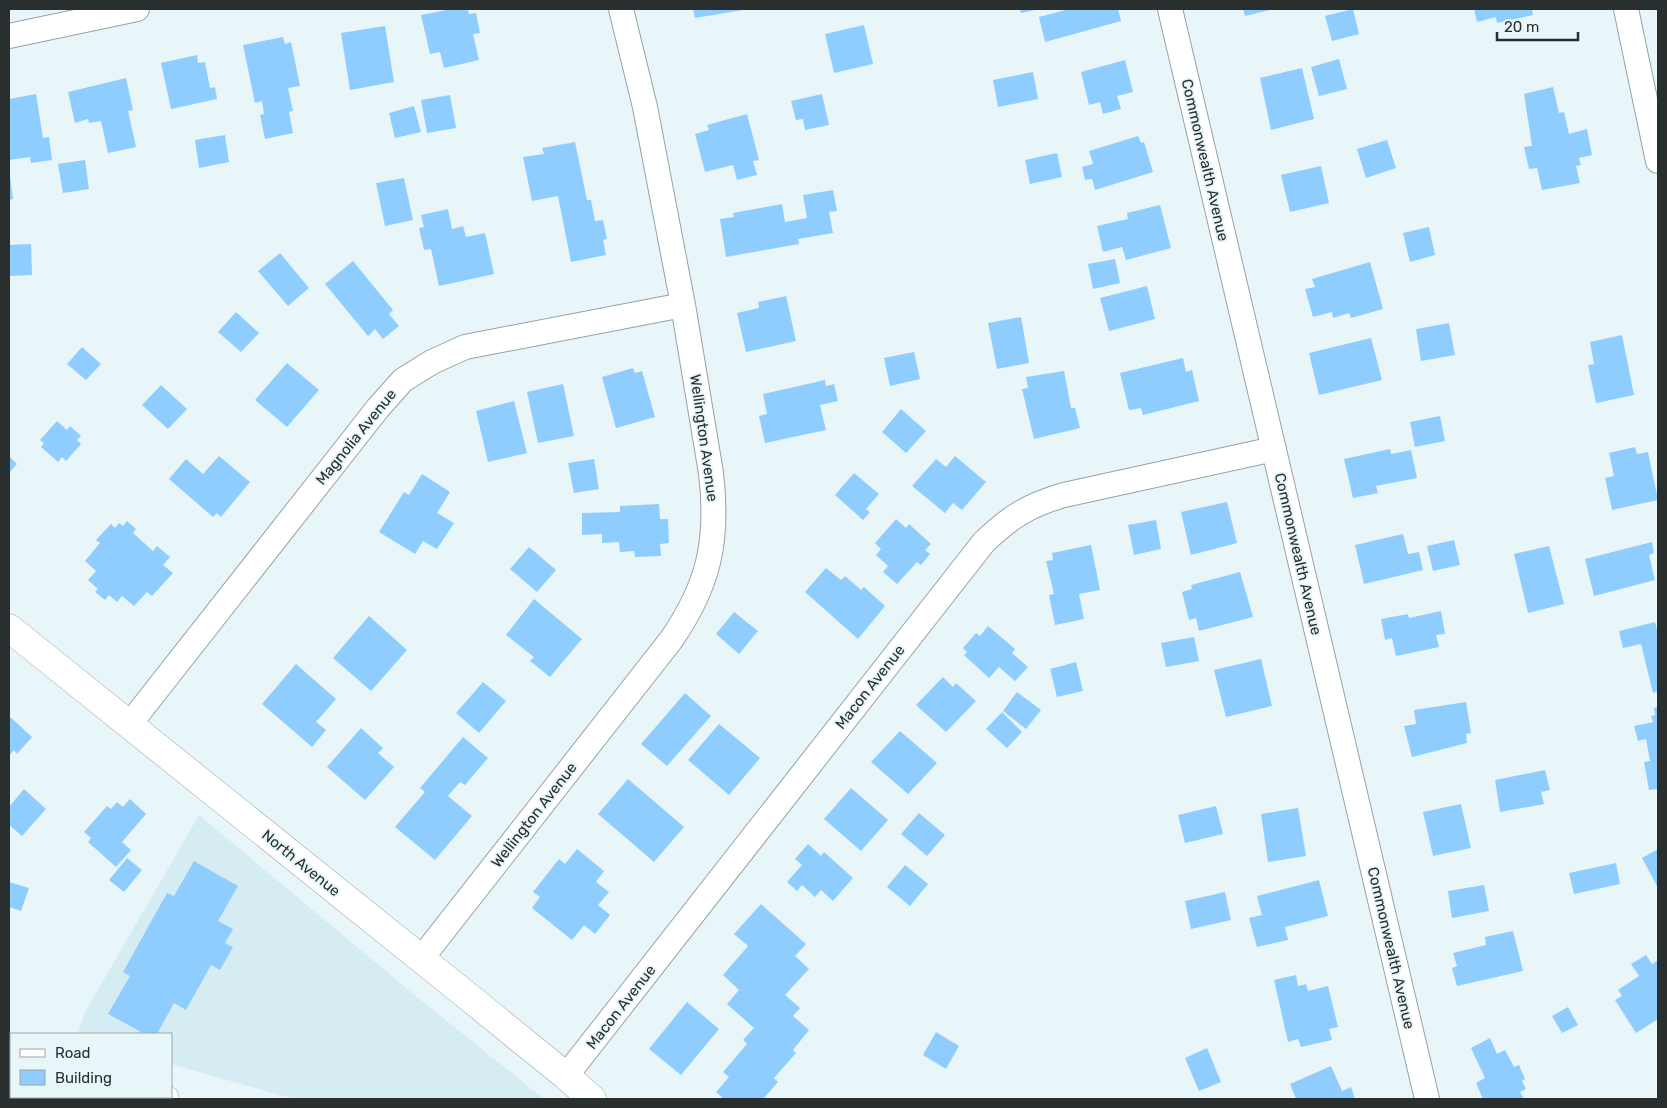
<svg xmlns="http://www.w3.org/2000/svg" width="1667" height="1108" font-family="Rubik,sans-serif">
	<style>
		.built { fill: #d5ecf3 }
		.building { fill: #8fcdff }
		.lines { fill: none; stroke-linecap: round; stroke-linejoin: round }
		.minor-casing { stroke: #96a2a6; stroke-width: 26 }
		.secondary-casing { stroke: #96a2a6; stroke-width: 29 }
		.primary-casing { stroke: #96a2a6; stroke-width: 29 }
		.minor { stroke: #fff; stroke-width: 24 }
		.secondary { stroke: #fff; stroke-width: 28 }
		.primary { stroke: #fff; stroke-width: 28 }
		.labels { text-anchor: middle; stroke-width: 4; stroke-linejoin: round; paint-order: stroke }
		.street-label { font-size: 15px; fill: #292e2f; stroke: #e8f6fa }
	</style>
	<rect width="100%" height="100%" fill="#e8f6fa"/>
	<!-- built -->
	<path class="built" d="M199,815L417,997L544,1099H294L171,1064V1034H78L84,1014Z"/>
	<!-- building -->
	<path class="building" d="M452,9H468L469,14L476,13L480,33L473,34L479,60L444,68L440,52L430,54L421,15Z
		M693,9H743V10L695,18Z
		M1020,9H1034L1035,10L1021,13Z
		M1066,9H1118L1121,21L1045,42L1039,17L1066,10Z
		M1243,9H1274L1245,16Z
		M1353,9L1359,34L1332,41L1325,16Z
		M1474,9H1532L1533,15L1497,23L1496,17L1477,22Z
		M864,25L873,64L834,73L825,34Z
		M385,26L394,82L350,90L341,33Z
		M283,37L285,44L291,42L300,86L288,88L293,111L289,112L293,133L265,139L260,115L264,114L262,101L255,103L243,45Z
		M197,55L198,63L205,62L210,88L215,87L217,99L171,109L161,63Z
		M1339,59L1347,89L1319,96L1311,67Z
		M1125,60L1133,92L1117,96L1121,109L1103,114L1100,102L1089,105L1081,72Z
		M1302,68L1314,119L1271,130L1260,78Z
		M1033,72L1038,99L998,107L993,80Z
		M126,78L133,110L128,111L136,147L108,153L101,121L89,123L88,119L75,123L68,92Z
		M1553,87L1559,113L1564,112L1569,134L1587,129L1592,155L1579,158L1581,165L1576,166L1580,183L1542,190L1537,168L1529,169L1524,147L1532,146L1524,94Z
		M36,94L43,138L49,137L52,160L31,163L30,157L9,160V99Z
		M822,94L829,125L805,130L803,119L796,120L791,101Z
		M450,95L456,128L427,133L421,100Z
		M414,106L421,132L395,138L389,113Z
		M747,114L759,160L753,161L757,175L737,180L733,165L705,172L695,134L709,130L707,125Z
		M225,135L229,162L199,168L195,140Z
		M1138,136L1141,143L1144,142L1153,172L1095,190L1092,179L1085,180L1082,167L1093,164L1089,151Z
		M1387,140L1396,168L1366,178L1357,149Z
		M575,142L587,200H591L595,221L603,220L607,239L603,240L606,255L571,262L558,196L532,201L523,157L544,154L542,148Z
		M1057,153L1062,177L1030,184L1025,160Z
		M85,160L89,189L63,193L58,164Z
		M1321,166L1329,203L1290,212L1281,175Z
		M9,176H10L13,199L9,200Z
		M404,178L413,220L385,226L376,183Z
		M833,190L837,211L829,212L833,233L798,239L799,244L726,257L720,219L734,217L733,213L782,204L785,222L807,218L803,195Z
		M1160,205L1171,248L1126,260L1122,247L1103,252L1097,226L1128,219L1127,213Z
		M448,209L452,229L463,226L466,237L485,233L494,274L439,286L431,249L424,250L419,228L424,227L421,215Z
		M1429,227L1435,255L1410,262L1403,233Z
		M31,244L32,275L9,276V245Z
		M280,253L309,288L288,306L258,271Z
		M1115,259L1120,283L1093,289L1088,264Z
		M353,261L393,310L389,314L399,326L383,339L375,329L368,336L325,284Z
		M1370,262L1383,309L1351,318L1349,313L1333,318L1332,312L1313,317L1305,289L1315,287L1312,279Z
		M1147,286L1155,319L1109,331L1100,298Z
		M786,296L796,341L746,352L737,313L759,308L758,302Z
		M236,312L259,333L241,352L218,332Z
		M1021,317L1029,363L997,369L988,323Z
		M1449,323L1455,355L1421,361L1416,329Z
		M1622,335L1634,395L1596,403L1588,365L1594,364L1590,342Z
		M1371,338L1382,380L1319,395L1309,353Z
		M82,347L101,364L86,380L67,364Z
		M914,352L920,379L890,386L884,358Z
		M1183,358L1186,372L1192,370L1199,401L1143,415L1141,408L1129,410L1120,373Z
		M287,363L319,390L287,427L255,400Z
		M633,368L635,373L642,371L655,417L616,428L602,377Z
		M1064,371L1071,408H1075L1080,428L1034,439L1022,389L1028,388L1026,377Z
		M825,380L826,386L834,384L838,401L820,405L826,430L765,443L759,416L767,414L763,394Z
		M563,384L574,436L538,443L527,392Z
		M161,385L187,409L168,429L142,405Z
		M514,401L527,453L488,462L476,411Z
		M901,409L926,431L906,453L882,432Z
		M1440,416L1445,441L1415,447L1410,422Z
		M57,421L67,430L70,426L81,436L77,440L81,444L66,461L62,457L58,462L41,447L44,443L40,440Z
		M1635,447L1637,454L1648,452L1658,500L1612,510L1605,478L1614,476L1609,453Z
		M1390,449L1391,454L1411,450L1417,478L1376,486L1378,493L1353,498L1344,459Z
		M9,456L17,464L9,473Z
		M219,456L250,482L221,517L217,513L213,517L169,479L186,459L203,474Z
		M955,456L986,482L962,510L953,503L945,513L912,486L936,459L946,467Z
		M594,459L599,489L574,493L568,463Z
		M854,473L879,494L866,509L870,512L863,520L835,495Z
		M422,474L450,492L437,513L454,523L437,549L423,541L415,554L379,532L404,492L409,495Z
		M1227,502L1237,543L1191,555L1181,512Z
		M659,504L660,519H668L669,543L660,544L661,556L635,557L634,551L620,552L619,542L602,543V534L582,535V513L620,512V506Z
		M896,519L906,528L909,524L931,544L925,550L930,554L921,565L917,562L897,584L883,572L888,566L876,555L881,549L875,543Z
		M1156,520L1161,549L1134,555L1128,525Z
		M127,521L136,529L133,533L153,551L157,546L170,557L163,565L173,573L152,596L147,592L134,606L122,596L117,602L109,595L105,600L95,592L98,589L88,580L96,571L85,561L100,543L96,540L111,524L115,528L119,523L123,526Z
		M1403,534L1408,554L1419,552L1423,570L1364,584L1355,545Z
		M1454,540L1460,565L1433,571L1427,546Z
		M1652,542L1654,553L1649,555L1655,580L1594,596L1585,559Z
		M1091,545L1100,590L1079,594L1084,619L1055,625L1049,595L1054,594L1046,561L1053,560L1052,553Z
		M1549,546L1564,604L1528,613L1514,554Z
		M529,547L556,570L537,592L510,569Z
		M826,568L841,580L845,576L861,590L864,587L885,606L858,639L805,592Z
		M1240,572L1253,617L1199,631L1196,618L1189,620L1182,592L1192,589L1191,585Z
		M534,599L582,639L550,677L530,661L534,657L506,635Z
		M1441,611L1445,634L1436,635L1439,647L1396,656L1392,638L1385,640L1381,619L1408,614L1409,618Z
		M734,612L758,631L739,654L716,634Z
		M369,616L407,650L371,691L333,658Z
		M1655,622L1658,633V691L1653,693L1641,644L1623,648L1619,631Z
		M988,626L1015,649L1012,653L1028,667L1015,681L999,667L989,678L964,655L967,652L963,648L976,633L980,636Z
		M1194,637L1199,661L1166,667L1161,643Z
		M1261,659L1272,706L1226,717L1214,670Z
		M1076,662L1083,691L1057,697L1050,669Z
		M296,664L336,699L316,722L326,730L312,747L262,704Z
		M943,677L953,687L956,683L976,701L946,732L916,705Z
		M483,682L506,701L479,733L456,713Z
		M1017,692L1041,710L1026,729L1003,711Z
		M685,693L711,716L667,766L641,744Z
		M1466,702L1471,733L1466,734L1467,743L1412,757L1404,726L1416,724L1414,710Z
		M1658,707V789L1649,790L1644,762L1650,761L1646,739L1638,741L1634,726L1653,722L1651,716L1655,715L1654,708Z
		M1002,712L1022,732L1007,748L986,729Z
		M9,716L32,737L17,754L14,750L9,756Z
		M719,724L760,758L729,795L688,760Z
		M361,728L383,748L378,753L394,767L365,800L327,767Z
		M900,731L937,763L908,794L871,762Z
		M463,737L488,758L465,785L460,782L448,796L472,816L435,860L395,827L425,792L420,788Z
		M1545,770L1550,790L1541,792L1544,804L1500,812L1495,780Z
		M628,779L684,827L654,862L598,814Z
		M851,788L888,820L861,851L824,819Z
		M24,789L46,809L22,836L9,825V807Z
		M130,799L146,814L122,842L131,850L116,867L88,842L91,838L84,832L107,806L111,809L117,802L123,807Z
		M1461,804L1471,848L1433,856L1423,812Z
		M1216,806L1223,834L1185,843L1178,815Z
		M1298,808L1306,856L1268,862L1261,814Z
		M919,813L945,835L927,856L901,834Z
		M808,844L821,856L824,852L853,878L833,901L821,890L815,897L802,885L797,891L787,882L802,865L795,859Z
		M577,849L604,871L596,882L609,892L598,905L610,915L595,934L584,925L572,940L532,908L540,897L533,892L559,859L565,864Z
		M1658,849V885L1657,886L1642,858Z
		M127,858L142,870L124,892L109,880Z
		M194,861L238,886L218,921L233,929L225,943L233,947L220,970L211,965L186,1010L174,1003L157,1034H145L108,1014L130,976L123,972L167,893L174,896Z
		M1616,863L1620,884L1574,894L1569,873Z
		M905,865L928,884L910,906L887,887Z
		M1319,880L1328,916L1285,927L1288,940L1257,947L1249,918L1262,915L1257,896Z
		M9,882L29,888L21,911L9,907Z
		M1484,885L1489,911L1452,918L1448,891Z
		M1225,892L1231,920L1191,929L1185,901Z
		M761,904L806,944L795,956L809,969L785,995L800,1008L793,1016L809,1030L793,1050L796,1053L774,1078L778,1082L763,1099H724L716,1092L729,1077L723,1072L747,1044L743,1040L754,1028L727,1004L739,990L723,975L748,946L734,934Z
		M1513,931L1523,971L1457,986L1452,968L1457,966L1453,953L1486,945L1485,937Z
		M1646,955L1652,964L1658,960V1019L1636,1033L1615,1000L1622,996L1618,990L1639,976L1631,964Z
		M1296,975L1298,986L1306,984L1308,991L1328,986L1338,1027L1329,1029L1332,1040L1301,1047L1298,1039L1288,1042L1274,980Z
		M687,1002L719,1029L681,1075L649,1049Z
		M1568,1007L1578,1025L1562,1033L1552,1016Z
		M936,1032L959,1046L946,1069L923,1055Z
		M1490,1038L1497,1054L1505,1050L1514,1067L1519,1065L1525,1079L1522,1081L1526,1089L1520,1092L1524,1099H1483L1476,1083L1485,1078L1471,1048Z
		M1207,1048L1221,1082L1199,1091L1185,1058Z
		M1331,1066L1342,1091L1351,1087L1355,1099H1296L1290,1084Z"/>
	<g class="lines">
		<!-- minor casing -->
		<g class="minor-casing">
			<path id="minor" d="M1170,9L1427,1099
				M1626,9L1658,161
				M9,36L137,9
				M129,725L378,408L403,380L432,362L465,347L683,305
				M421,959L671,640C709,585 719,541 711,473L683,305L645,107L621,9
				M566,1076L984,542C1010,517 1029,505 1064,495L1274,449"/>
		</g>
		<!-- secondary casing -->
		<g class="secondary-casing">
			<path id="secondary" d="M9,628L455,986L566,1076L592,1099"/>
		</g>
		<!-- primary casing -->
		<g class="primary-casing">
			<path id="primary" d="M9,1054H11
				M157,1097L165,1099"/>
		</g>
		<!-- minor -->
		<use href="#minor" class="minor"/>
		<!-- secondary -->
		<use href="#secondary" class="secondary"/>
		<!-- primary -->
		<use href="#primary" class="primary"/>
	</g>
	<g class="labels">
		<!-- street labels -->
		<g class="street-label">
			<text transform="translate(1205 160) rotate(77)" y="5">Commonwealth Avenue</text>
			<text transform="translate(356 437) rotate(-51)" y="5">Magnolia Avenue</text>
			<text transform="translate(704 438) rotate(82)" y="5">Wellington Avenue</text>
			<text transform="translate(1298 554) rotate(77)" y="5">Commonwealth Avenue</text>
			<text transform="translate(870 687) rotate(-52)" y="5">Macon Avenue</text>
			<text transform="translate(534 815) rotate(-52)" y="5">Wellington Avenue</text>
			<text transform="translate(301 863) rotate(39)" y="5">North Avenue</text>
			<text transform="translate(1391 948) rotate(77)" y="5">Commonwealth Avenue</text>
			<text transform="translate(621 1007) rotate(-52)" y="5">Macon Avenue</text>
		</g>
	</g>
	<!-- border -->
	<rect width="1667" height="1108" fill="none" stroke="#292e2f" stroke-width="20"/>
	<!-- legend -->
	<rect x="10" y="1033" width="162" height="65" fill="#e8f6fa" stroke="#9ca6a9"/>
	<rect x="20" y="1049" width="25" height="8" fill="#ffffff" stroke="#9ca6a9"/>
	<text x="55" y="1058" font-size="15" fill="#292e2f">Road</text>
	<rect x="20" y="1070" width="25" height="15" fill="#8fcdff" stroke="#9ca6a9"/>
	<text x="55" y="1083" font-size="15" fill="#292e2f">Building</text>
	<!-- scale -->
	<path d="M1497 32v8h81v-8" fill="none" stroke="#292e2f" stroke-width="2.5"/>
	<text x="1504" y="32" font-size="15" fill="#292e2f" stroke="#e8f6fa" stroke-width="4" paint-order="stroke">20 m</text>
</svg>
